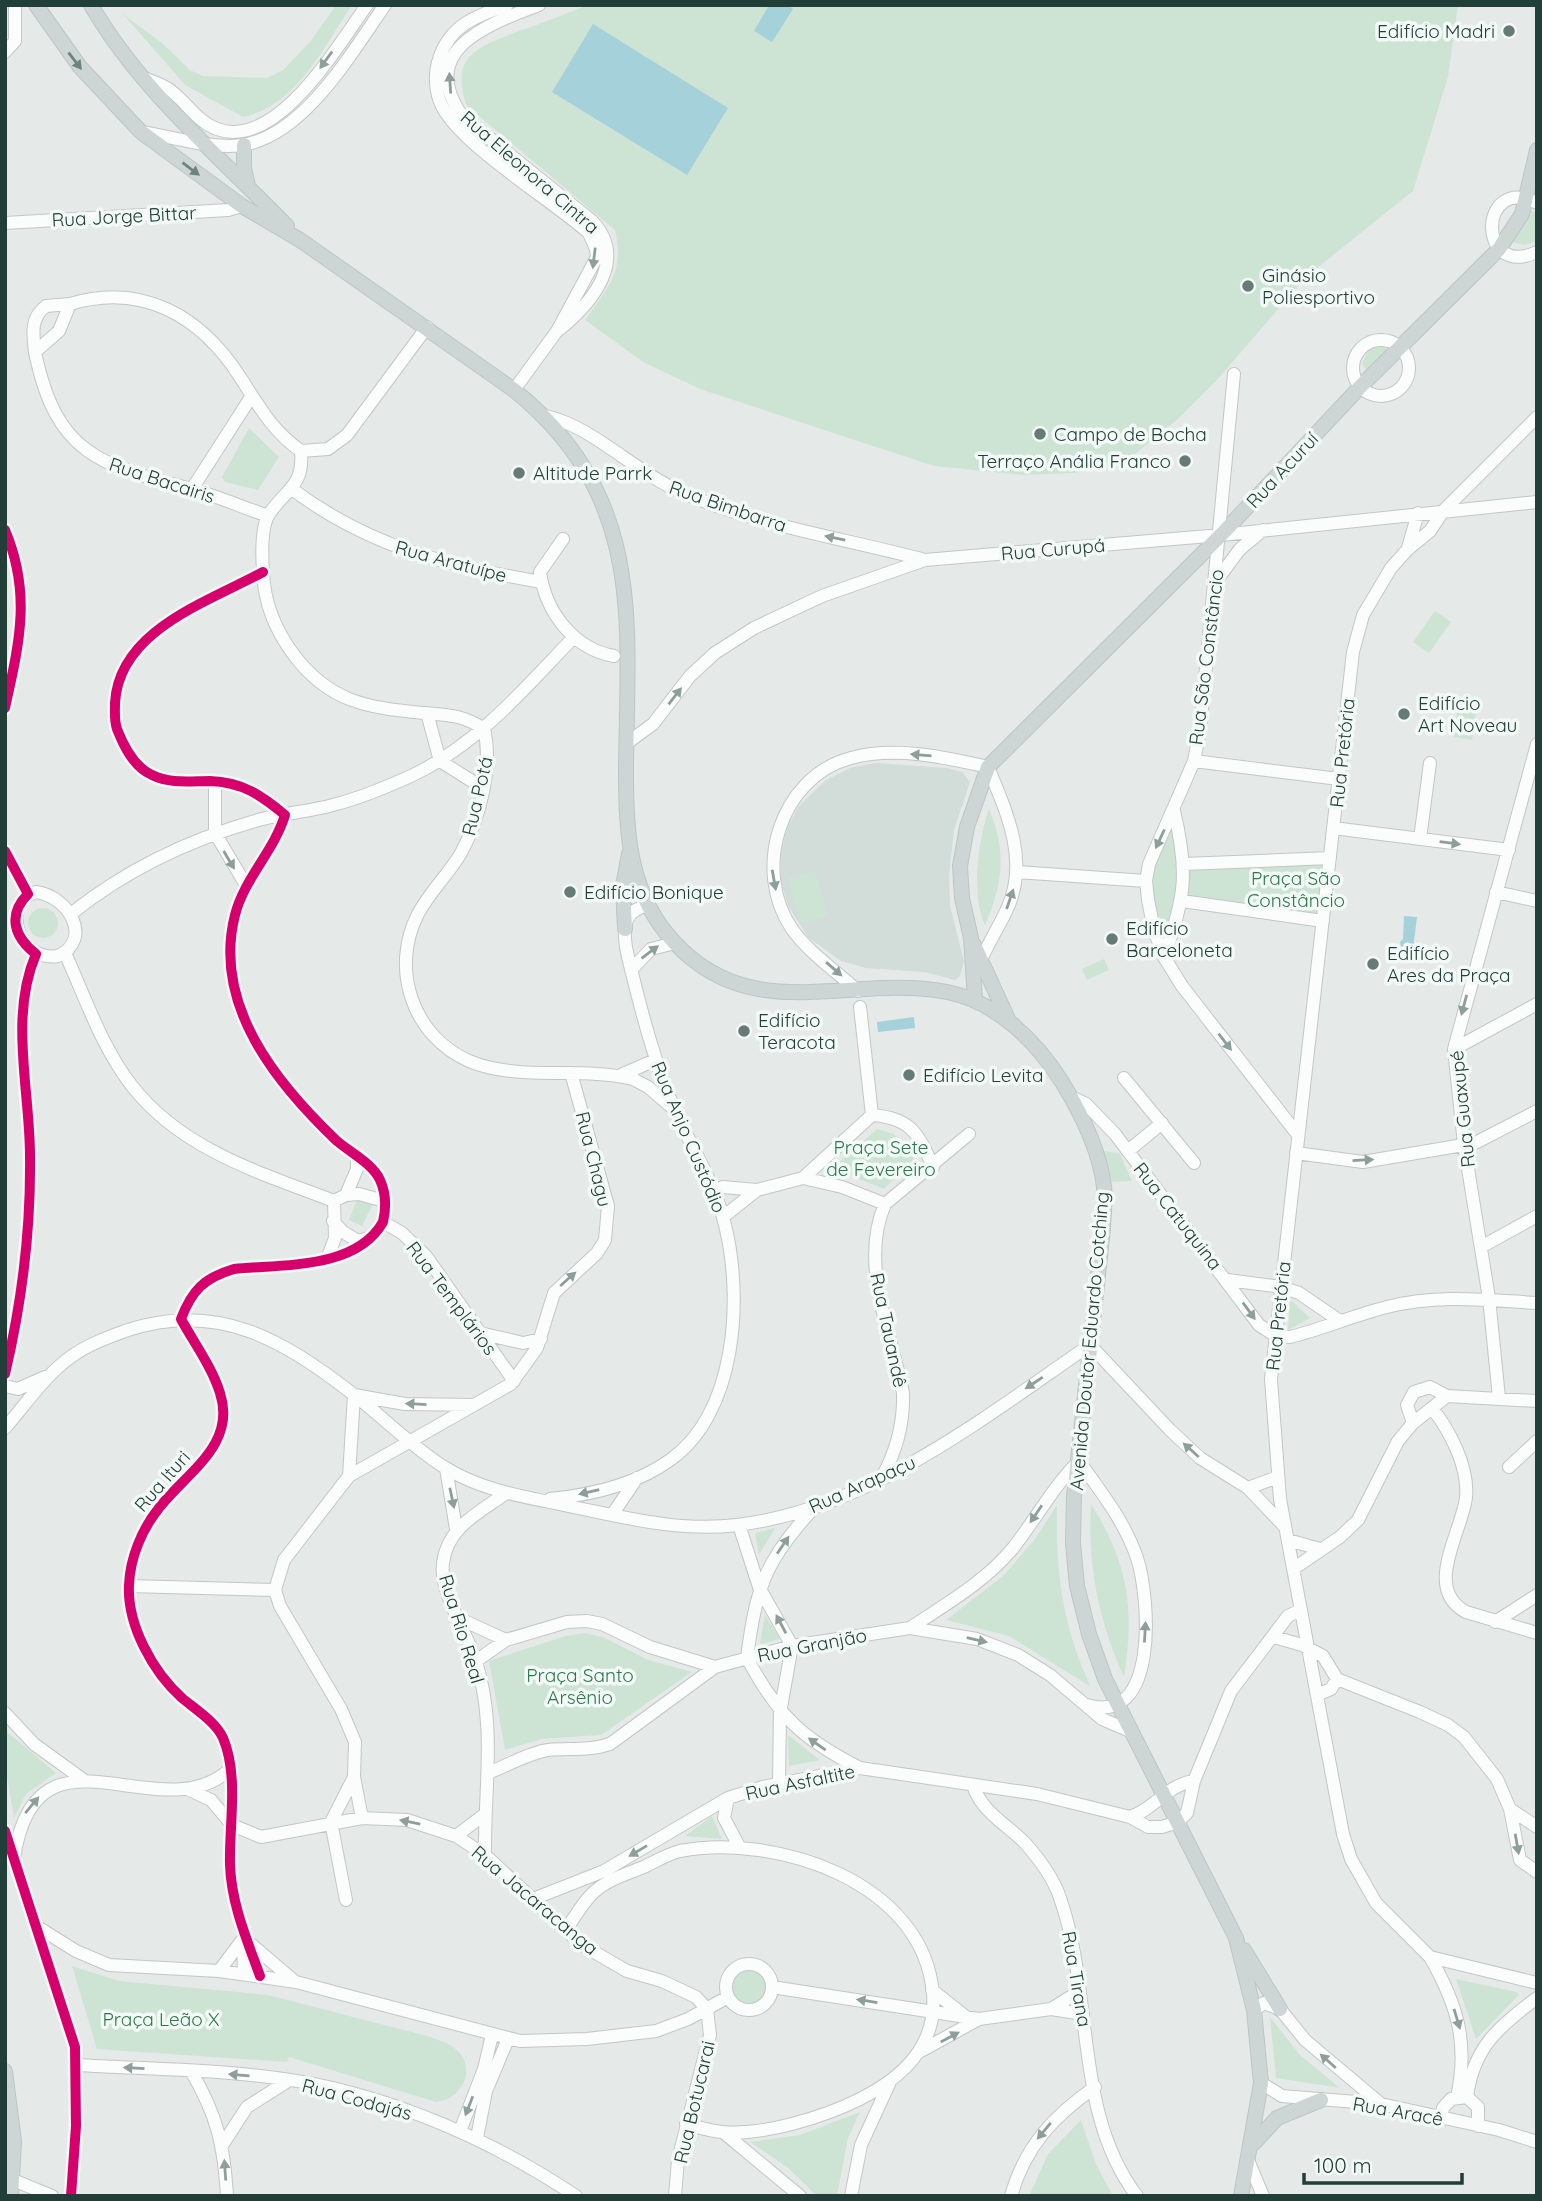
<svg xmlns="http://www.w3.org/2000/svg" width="1542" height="2201" font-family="Quicksand,sans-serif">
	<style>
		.built { fill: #d2dcd8 }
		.green { fill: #cde4d5 }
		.water { fill: #a4d1da }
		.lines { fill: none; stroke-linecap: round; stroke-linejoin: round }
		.minor-casing { stroke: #c2c7c5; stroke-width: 14 }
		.major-casing { stroke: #bcc6c4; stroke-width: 16 }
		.minor { stroke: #fbfcfc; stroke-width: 12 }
		.major { stroke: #cdd6d4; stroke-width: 14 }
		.cycleway-casing { stroke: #f3f9f6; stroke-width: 15 }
		.cycleway { stroke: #d6006c; stroke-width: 10 }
		.oneway { fill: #8e9e9a }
		.oneway2 { fill: #6e837e }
		.poi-dot { fill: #667b76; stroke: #f3f9f6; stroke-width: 2.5 }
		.labels { text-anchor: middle; stroke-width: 7; stroke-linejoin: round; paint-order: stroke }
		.poi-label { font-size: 19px; fill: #213f38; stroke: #f3f9f6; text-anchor: start }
		.street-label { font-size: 19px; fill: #213f38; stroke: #f3f9f6 }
		.park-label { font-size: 19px; fill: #2a784b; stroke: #f3f9f6 }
	</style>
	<rect width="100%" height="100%" fill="#e5eae8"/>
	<!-- built -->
	<path class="built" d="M875,763L947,768L962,772L970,782L954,830L949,875L950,906L964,961L960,976L955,980L924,972L866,968L841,961L809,938L788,906L781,881V855L786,830L798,807L826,780L850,768Z"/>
	<!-- green -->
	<path class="green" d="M336,5H352C324,47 296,106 243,117L185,85L123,14L162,43L190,70L203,76L267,78L283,70L310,42Z
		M588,5H1458L1448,77L1413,191L1306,277L1217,380L1178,419L1135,454L1076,473L1022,475L934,466L700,389L643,362L585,320C608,288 625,271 615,230L467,106C448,54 481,46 522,30C544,22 566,14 588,5Z
		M1531,210L1537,214V241L1524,245L1512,242Z
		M1379,345L1389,350L1367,372L1362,363L1370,346Z
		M249,428L279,457L258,490L225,482L222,477Z
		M1435,611L1451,622L1429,653L1413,642Z
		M1458,704L1477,706L1472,740L1454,737Z
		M989,809C1007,851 1003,884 985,925C971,898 978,838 989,809Z
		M1173,816L1183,892L1164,953L1149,875Z
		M1326,861L1319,918L1185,901L1186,866Z
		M815,871L828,916L801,924L788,879Z
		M28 923a15 15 0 1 1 30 0a15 15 0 1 1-30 0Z
		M1104,959L1109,970L1087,980L1082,969Z
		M877,1129L894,1134L914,1160L884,1189L846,1174L828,1172Z
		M1100,1150L1120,1154L1132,1181L1109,1182Z
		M357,1199L373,1204L362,1226L349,1220Z
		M1292,1301L1310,1318L1288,1330L1290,1302Z
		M1091,1504C1128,1563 1135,1607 1124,1677C1099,1622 1087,1564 1091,1504Z
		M1057,1505C1055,1568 1063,1630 1091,1687L1009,1636L946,1620L1003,1576L1035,1539Z
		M775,1528L759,1555L755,1533Z
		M765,1615L780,1639L762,1644L760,1643Z
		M584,1633L603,1637L648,1660L692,1672L601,1735L542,1739L505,1750L489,1661L565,1636Z
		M5,1730L56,1773L26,1794L14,1818L5,1764Z
		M788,1735L820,1760L789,1766Z
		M712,1816L722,1839L685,1836Z
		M72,1966L119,1981L268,1995L431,2037C441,2041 452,2044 460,2053C476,2074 459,2100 436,2102L289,2057L287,2062L97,2049Z
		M730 1987a19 19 0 1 1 38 0a19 19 0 1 1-38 0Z
		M1456,1979L1517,1992L1519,1995L1476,2039Z
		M1270,2017L1300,2055L1340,2088L1276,2078Z
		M860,2112L848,2138L837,2196H817L787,2167L750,2142L800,2135Z
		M1081,2120L1096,2164L1113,2196H1029L1048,2154Z"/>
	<!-- water -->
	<path class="water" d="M769,5H788L793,9L772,42L754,31Z
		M593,24L728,108L687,175L552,92Z
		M1404,916L1417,917L1412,957L1403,956L1400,942L1403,939Z
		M914,1017L915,1028L878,1032L877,1022Z"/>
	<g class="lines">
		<!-- minor casing -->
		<g class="minor-casing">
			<path id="minor" d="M507,5C476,16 450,25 439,59C434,74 435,92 442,106C462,146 552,200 589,233L596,249L597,257L557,331L514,390
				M539,5C489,24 416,49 462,116L592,221C628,259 593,302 560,329
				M5,52L15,41V5
				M147,79C153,82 161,84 167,88C185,99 195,121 217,129C277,151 338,45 367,5
				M141,132C170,136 213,150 242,145C304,136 352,52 385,5
				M1537,203C1478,173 1476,280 1537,252
				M5,223L228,210L242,206
				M1353 368a28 28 0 1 1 56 0a28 28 0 1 1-56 0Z
				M35,352C33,334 30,318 46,306L70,304
				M1234,374L1200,730L1194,761L1149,864L1146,881L1148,900L1154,930L1164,957L1182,986L1298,1135
				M545,416C591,425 635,472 679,491C757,526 843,538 925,560
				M1537,417L1444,510L1430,531L1408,549L1391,568L1363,615L1353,652L1271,1379L1280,1499L1343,1834L1351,1859L1376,1903L1430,1957L1537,1983
				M301,451C304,486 287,488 269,514C261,527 262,556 263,571C264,603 275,630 294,655C329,702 368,708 424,713C449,715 463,715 484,729C493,767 480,818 461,853C449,874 430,891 418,914C390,968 412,1036 469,1061C519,1082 580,1066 633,1079L648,1087L676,1111
				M301,451L328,449L347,435L427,327
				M192,489L251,397
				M292,489C369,547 448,566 541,582
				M268,516C242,507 217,496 191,489C99,465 56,454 35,352L59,331L70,304C142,282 201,316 240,377C259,406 272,431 301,451
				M5,530C32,594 19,644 5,708
				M563,539L540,572C546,613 574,649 614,656
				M1408,548L1418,513
				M1217,580L1240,549L1263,530
				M427,713L440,761L483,788
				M627,743L653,724L690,676L715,653L754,628L822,596L925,560L1221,535L1537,502
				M1194,761L1339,779
				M215,781V833L247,887
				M1333,828L1509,850
				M1420,839L1430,763
				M5,851L28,894
				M1184,864L1330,858
				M1017,872L1146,881
				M36,892C68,896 94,939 58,956C18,962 0,903 36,892Z
				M1496,892L1537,901
				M1182,901L1323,921
				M72,913C126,870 189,840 255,821C281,813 308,812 333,805C360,798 387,787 413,775C478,744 523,690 573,638
				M65,953C85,997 102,1048 132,1086C182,1150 261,1173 334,1201
				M1164,957C1185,897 1189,873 1174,811
				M631,970L651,949L675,943
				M858,991C836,971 809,953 792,929C752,871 779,777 851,758C895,746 944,757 988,767C1006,811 1029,859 1008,907C1000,925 989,942 981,960
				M860,1007L872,1115
				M1454,1049L1537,1004
				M621,1075L655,1060
				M1124,1078L1194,1163
				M1071,1097L1086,1104L1115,1134L1259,1325L1276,1336L1290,1337C1323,1329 1354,1315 1387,1307C1438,1294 1486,1300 1537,1303
				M1128,1151L1162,1123
				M1296,1153L1363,1162L1475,1143L1537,1111
				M803,1178L842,1187L885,1204
				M714,1190L723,1187L757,1190L803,1178L872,1115C911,1118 918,1133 933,1167
				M346,1195L359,1194L384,1201
				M723,1217L757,1190
				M333,1221L343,1232L358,1241L369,1238
				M383,1222L402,1233L426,1256L514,1381
				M1481,1247L1537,1216
				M327,1259L335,1238L334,1201L346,1195L357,1169V1159
				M1228,1280L1281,1287L1299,1293L1340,1321
				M480,1333L523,1343L541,1339
				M5,1374C22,1302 31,1231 30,1156C30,1090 9,1017 36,954
				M5,1386L18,1389L45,1377
				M1499,1398L1489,1298L1464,1144L1454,1049L1537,744
				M1432,1408C1450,1431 1469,1467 1466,1498C1461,1534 1423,1589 1466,1612L1537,1633
				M1413,1423L1407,1405L1414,1392L1430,1387L1447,1396
				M5,1428C26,1404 46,1374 72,1356C89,1344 109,1337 128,1330C219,1301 283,1340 353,1394C384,1418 411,1446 444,1467C484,1492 528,1497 573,1507C627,1518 681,1532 737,1525C870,1509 983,1418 1090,1345L1170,1430L1200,1458L1248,1488L1285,1527
				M1509,1467L1537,1441
				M446,1468L456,1529
				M349,1476L354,1395L405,1404L474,1405
				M882,1477C897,1450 904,1424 903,1393C891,1332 859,1264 885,1204L969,1134
				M1248,1488L1278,1477
				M550,1499C590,1495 637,1484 670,1460C737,1413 743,1297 725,1225C715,1183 691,1147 674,1108C656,1066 644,1022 633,977C629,960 621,937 627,920C630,911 639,908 648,905
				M814,1508C765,1560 756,1588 747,1658C778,1716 802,1739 860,1768
				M612,1515L637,1478
				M739,1525L759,1587L792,1646L780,1713L779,1783
				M1288,1540L1320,1549
				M1293,1569L1340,1537L1358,1520L1398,1441L1413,1423L1447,1396L1537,1401
				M129,1586L275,1590
				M460,1619L506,1640L567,1622L587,1621L602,1624L650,1647L715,1667
				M1495,1622L1537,1595
				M910,1628C946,1604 985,1582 1013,1548C1036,1519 1052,1488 1079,1461C1101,1492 1125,1522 1137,1558C1150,1598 1159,1727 1087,1705
				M1274,1637L1302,1645L1323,1656L1337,1679L1420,1712L1448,1725L1464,1737L1497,1779L1510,1809L1520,1860L1537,1872
				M476,1661L506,1640
				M1317,1695L1331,1689L1337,1679
				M5,1713L34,1744L85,1781
				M490,1772C509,1765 528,1753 548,1750C570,1748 589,1751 610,1744L715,1667L792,1646L910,1628L977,1639L1018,1655L1050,1675L1102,1719L1130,1731
				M354,1777L362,1818
				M973,1785C981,1812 1008,1825 1026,1844C1039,1859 1054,1879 1060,1898C1094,1994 1073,2112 1137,2196
				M187,1789L211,1800L232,1825L261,1837L362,1818L407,1820L456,1836L485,1855L582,1945L627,1971L662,1981L696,1997L707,2009L710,2035L678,2160L675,2196
				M728,1798L724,1818L740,1848
				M1510,1809L1537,1827
				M1130,1817C1155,1809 1166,1785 1194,1781
				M5,1831L75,2047L76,2126L71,2196
				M456,1836L485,1814
				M485,1855C484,1789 497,1723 475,1659C466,1631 439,1591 443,1563C447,1528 478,1513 505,1494
				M14,1858C36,1711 159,1833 229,1770
				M533,1899L604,1871L728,1798L763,1787L860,1768L1037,1794L1130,1817L1148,1827H1162L1178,1822L1187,1813L1194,1781L1231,1691L1288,1616L1301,1610
				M346,1900L331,1822L354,1777L355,1742L341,1709L280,1606L275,1590L284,1560L349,1476L511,1384L537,1348L554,1293L597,1253L605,1240L608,1206L571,1073
				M36,1926L76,1951L109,1965L219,1971L296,1982L520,2041L587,2039L656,2031L688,2019L728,1997
				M566,1930C573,1919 581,1906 590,1896C604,1880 627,1874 646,1866C656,1861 668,1854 680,1851C776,1833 924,1882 933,1994C937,2045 904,2077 860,2099C824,2117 763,2136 722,2132C710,2131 698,2127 686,2124
				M243,1939L244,1974
				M251,1944L293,1980
				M1430,1957C1457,2004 1469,2043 1457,2097
				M726 1987a23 23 0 1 1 46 0a23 23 0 1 1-46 0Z
				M219,1971L243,1939
				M260,1976C247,1940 231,1903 230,1864C229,1825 239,1775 223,1738C216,1722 195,1709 182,1698C153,1672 127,1625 129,1585C130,1558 142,1529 159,1508C186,1473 237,1445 220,1393C212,1367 194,1343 181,1319C192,1290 204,1278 234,1269C281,1264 356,1270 383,1222C386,1209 386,1193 380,1180C373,1164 351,1153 337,1141C277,1084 212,1005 235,915C244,879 274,851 285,815C261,795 242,782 210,781C190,781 170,784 152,775C134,767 124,747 117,729C114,720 115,713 115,703C119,630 208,602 263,572
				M772,1987L979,2019L1051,2009L1083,2014
				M932,1990L966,2017
				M1051,2009L1080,1991
				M1254,2010L1264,2003L1280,2009L1305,2040L1381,2104
				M919,2052L979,2019
				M77,2065C162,2070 250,2069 333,2088C420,2109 502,2147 576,2196
				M191,2071C217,2115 224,2145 227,2196
				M1261,2083L1282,2096L1381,2104L1499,2130L1537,2142
				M1467,2097C1473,2048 1499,2026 1537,1998
				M1441,2119L1443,2108L1451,2099L1467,2097L1478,2107V2126
				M460,2131L484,2069L492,2035
				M723,2132L800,2196
				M477,2138L486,2091L508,2039
				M223,2144L247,2107L288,2081
				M1248,2160L1263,2196
				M6,2177L52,2196
				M851,2196L861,2145L889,2084
				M1011,2196C1025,2146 1054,2116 1095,2087"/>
		</g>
		<!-- major casing -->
		<g class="major-casing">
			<path id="major" d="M36,5L80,67L141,132L242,206L300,240L514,390C644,496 628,615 626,768C626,831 628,893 674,942C753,1028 851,973 947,992C997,1002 1036,1041 1062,1082C1081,1113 1100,1151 1104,1187C1106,1201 1103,1216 1103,1229L1074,1496L1073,1543L1077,1586L1089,1634L1105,1679L1236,1938L1254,2010L1261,2083L1241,2196
				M91,5C140,90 220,157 287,226
				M244,145V168L248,186
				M625,929L623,886L629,854
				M974,945L1008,1019
				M975,1000L971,938L962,898L960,866L967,827L988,767L1221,535L1360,387L1499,249L1522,214L1537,150
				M1244,1950L1280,2009
				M5,2071L14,2141L11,2196
				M1254,2143L1277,2118L1321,2100"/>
		</g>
		<!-- minor -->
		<use href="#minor" class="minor"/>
		<!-- major -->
		<use href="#major" class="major"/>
		<!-- cycleway casing -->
		<g class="cycleway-casing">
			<path id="cycleway" d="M5,530C32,594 19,644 5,708
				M5,851L28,894C7,915 14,937 36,954C9,1017 30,1090 30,1156C31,1231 22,1302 5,1374
				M5,1831L75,2047L76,2126L71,2196
				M260,1976C247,1940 231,1903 230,1864C229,1825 239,1775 223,1738C216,1722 195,1709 182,1698C153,1672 127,1625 129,1585C130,1558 142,1529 159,1508C186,1473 237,1445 220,1393C212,1367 194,1343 181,1319C192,1290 204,1278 234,1269C281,1264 356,1270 383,1222C386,1209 386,1193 380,1180C373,1164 351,1153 337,1141C277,1084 212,1005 235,915C244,879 274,851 285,815C261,795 242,782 210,781C190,781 170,784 152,775C134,767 124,747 117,729C114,720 115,713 115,703C119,630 208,602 263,572"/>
		</g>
		<!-- cycleway -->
		<use href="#cycleway" class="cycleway"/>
	</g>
	<!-- one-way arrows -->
	<defs><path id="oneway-solid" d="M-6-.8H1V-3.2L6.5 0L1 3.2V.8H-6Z" transform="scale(1.75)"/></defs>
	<g class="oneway">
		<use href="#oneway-solid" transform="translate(326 60) rotate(126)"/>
		<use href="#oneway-solid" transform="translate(450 83) rotate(-94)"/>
		<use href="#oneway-solid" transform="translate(594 258) rotate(97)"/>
		<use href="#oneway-solid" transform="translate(835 538) rotate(-168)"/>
		<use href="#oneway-solid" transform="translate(675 696) rotate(-52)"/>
		<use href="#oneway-solid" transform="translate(921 755) rotate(-175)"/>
		<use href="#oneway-solid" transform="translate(1160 839) rotate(115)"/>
		<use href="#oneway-solid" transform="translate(1450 843) rotate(7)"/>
		<use href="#oneway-solid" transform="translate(229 860) rotate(59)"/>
		<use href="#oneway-solid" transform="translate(774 880) rotate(80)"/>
		<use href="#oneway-solid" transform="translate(1010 899) rotate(-71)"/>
		<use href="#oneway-solid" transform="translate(650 952) rotate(-37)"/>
		<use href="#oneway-solid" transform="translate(834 969) rotate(41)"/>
		<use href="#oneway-solid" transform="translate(1464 1005) rotate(105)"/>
		<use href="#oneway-solid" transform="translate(1225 1042) rotate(52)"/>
		<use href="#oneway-solid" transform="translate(1363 1160) rotate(-3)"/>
		<use href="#oneway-solid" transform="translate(568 1279) rotate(-42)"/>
		<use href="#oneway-solid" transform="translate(1249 1311) rotate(54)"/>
		<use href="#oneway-solid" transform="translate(1034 1383) rotate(146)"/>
		<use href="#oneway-solid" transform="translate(416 1404) rotate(-177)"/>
		<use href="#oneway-solid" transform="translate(1191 1450) rotate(-138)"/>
		<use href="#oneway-solid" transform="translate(589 1492) rotate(167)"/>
		<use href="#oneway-solid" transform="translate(452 1498) rotate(78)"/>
		<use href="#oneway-solid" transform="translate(1036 1514) rotate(124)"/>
		<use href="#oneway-solid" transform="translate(783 1545) rotate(-56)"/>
		<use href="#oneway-solid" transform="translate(781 1624) rotate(-118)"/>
		<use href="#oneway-solid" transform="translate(1145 1632) rotate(-87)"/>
		<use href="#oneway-solid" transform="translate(977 1640) rotate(13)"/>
		<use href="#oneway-solid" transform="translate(817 1744) rotate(-145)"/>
		<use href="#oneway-solid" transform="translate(32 1805) rotate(-50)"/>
		<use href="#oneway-solid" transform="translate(410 1822) rotate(-169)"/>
		<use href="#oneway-solid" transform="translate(1517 1844) rotate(80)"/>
		<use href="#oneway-solid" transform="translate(638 1851) rotate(149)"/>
		<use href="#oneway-solid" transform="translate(867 2001) rotate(-171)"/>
		<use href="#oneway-solid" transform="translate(1457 2019) rotate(73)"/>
		<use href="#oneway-solid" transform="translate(950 2037) rotate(-28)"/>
		<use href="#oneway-solid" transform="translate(1328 2061) rotate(-138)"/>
		<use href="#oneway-solid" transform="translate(134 2068) rotate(-177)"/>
		<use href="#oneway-solid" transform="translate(239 2075) rotate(-175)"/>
		<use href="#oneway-solid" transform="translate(469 2106) rotate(111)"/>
		<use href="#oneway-solid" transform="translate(1044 2131) rotate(130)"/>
		<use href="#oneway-solid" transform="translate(225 2170) rotate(-94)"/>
	</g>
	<g class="oneway2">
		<use href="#oneway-solid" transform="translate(75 61) rotate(52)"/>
		<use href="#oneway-solid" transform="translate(191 169) rotate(37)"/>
	</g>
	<!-- markers -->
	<g class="poi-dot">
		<circle cx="1509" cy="31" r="7"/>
		<circle cx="1248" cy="286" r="7"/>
		<circle cx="1040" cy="434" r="7"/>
		<circle cx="1185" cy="461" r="7"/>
		<circle cx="519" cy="473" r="7"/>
		<circle cx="1404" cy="714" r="7"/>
		<circle cx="570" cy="892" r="7"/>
		<circle cx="1112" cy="939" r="7"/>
		<circle cx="1373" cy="964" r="7"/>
		<circle cx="744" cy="1031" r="7"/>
		<circle cx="909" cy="1075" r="7"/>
	</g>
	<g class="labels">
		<!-- poi labels -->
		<g class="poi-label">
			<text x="1495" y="38" text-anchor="end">Edifício Madri</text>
			<text x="1262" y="282">Ginásio<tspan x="1262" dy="22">Poliesportivo</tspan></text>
			<text x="1054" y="441">Campo de Bocha</text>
			<text x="1171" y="468" text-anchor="end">Terraço Anália Franco</text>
			<text x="533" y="480">Altitude Parrk</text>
			<text x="1418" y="710">Edifício<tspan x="1418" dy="22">Art Noveau</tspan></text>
			<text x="584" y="899">Edifício Bonique</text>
			<text x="1126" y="935">Edifício<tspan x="1126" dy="22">Barceloneta</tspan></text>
			<text x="1387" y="960">Edifício<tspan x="1387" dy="22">Ares da Praça</tspan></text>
			<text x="758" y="1027">Edifício<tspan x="758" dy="22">Teracota</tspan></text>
			<text x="923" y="1082">Edifício Levita</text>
		</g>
		<!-- street labels -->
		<g class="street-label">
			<text transform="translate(530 172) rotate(41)" y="7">Rua Eleonora Cintra</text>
			<text transform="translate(124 216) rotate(-3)" y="7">Rua Jorge Bittar</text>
			<text transform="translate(1282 470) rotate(-47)" y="7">Rua Acuruí</text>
			<text transform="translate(162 480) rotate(18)" y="7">Rua Bacairis</text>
			<text transform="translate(728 506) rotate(19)" y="7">Rua Bimbarra</text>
			<text transform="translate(1053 549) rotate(-5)" y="7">Rua Curupá</text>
			<text transform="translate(451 561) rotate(15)" y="7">Rua Aratuípe</text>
			<text transform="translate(1206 657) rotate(-83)" y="7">Rua São Constâncio</text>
			<text transform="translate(1342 753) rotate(-84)" y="7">Rua Pretória</text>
			<text transform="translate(477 796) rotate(-77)" y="7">Rua Potá</text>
			<text transform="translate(1462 1109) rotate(-96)" y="7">Rua Guaxupé</text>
			<text transform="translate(689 1137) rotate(67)" y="7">Rua Anjo Custódio</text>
			<text transform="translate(594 1159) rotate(76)" y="7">Rua Chagu</text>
			<text transform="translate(1178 1216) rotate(52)" y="7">Rua Catuquina</text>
			<text transform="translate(452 1298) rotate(53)" y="7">Rua Templários</text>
			<text transform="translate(1278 1316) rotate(-84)" y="7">Rua Pretória</text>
			<text transform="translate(889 1330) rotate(78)" y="7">Rua Tauandê</text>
			<text transform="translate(1089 1341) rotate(-85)" y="7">Avenida Doutor Eduardo Cotching</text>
			<text transform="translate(162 1481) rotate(-49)" y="7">Rua Ituri</text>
			<text transform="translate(862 1484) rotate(-24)" y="7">Rua Arapaçu</text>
			<text transform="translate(462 1629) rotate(73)" y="7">Rua Rio Real</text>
			<text transform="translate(812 1645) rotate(-11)" y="7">Rua Granjão</text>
			<text transform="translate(800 1782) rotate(-12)" y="7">Rua Asfaltite</text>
			<text transform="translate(535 1900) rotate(40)" y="7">Rua Jacaracanga</text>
			<text transform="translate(1077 1979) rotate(80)" y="7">Rua Tirana</text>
			<text transform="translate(357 2099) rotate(15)" y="7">Rua Codajás</text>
			<text transform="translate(694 2102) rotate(-77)" y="7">Rua Botucarai</text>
			<text transform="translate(1398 2111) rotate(10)" y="7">Rua Aracê</text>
		</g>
		<!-- park labels -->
		<g class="park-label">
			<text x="1296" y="885">Praça São<tspan x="1296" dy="22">Constâncio</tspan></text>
			<text x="881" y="1154">Praça Sete<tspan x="881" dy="22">de Fevereiro</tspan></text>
			<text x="580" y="1682">Praça Santo<tspan x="580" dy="22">Arsênio</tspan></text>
			<text x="161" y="2026">Praça Leão X</text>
		</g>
	</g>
	<!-- border -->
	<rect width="1542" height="2201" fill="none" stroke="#213f38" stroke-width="14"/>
	<!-- scale -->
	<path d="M1304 2173v10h158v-10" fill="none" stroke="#213f38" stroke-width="3.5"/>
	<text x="1314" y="2173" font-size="21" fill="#213f38" stroke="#f3f9f6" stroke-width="5" paint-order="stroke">100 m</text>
</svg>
